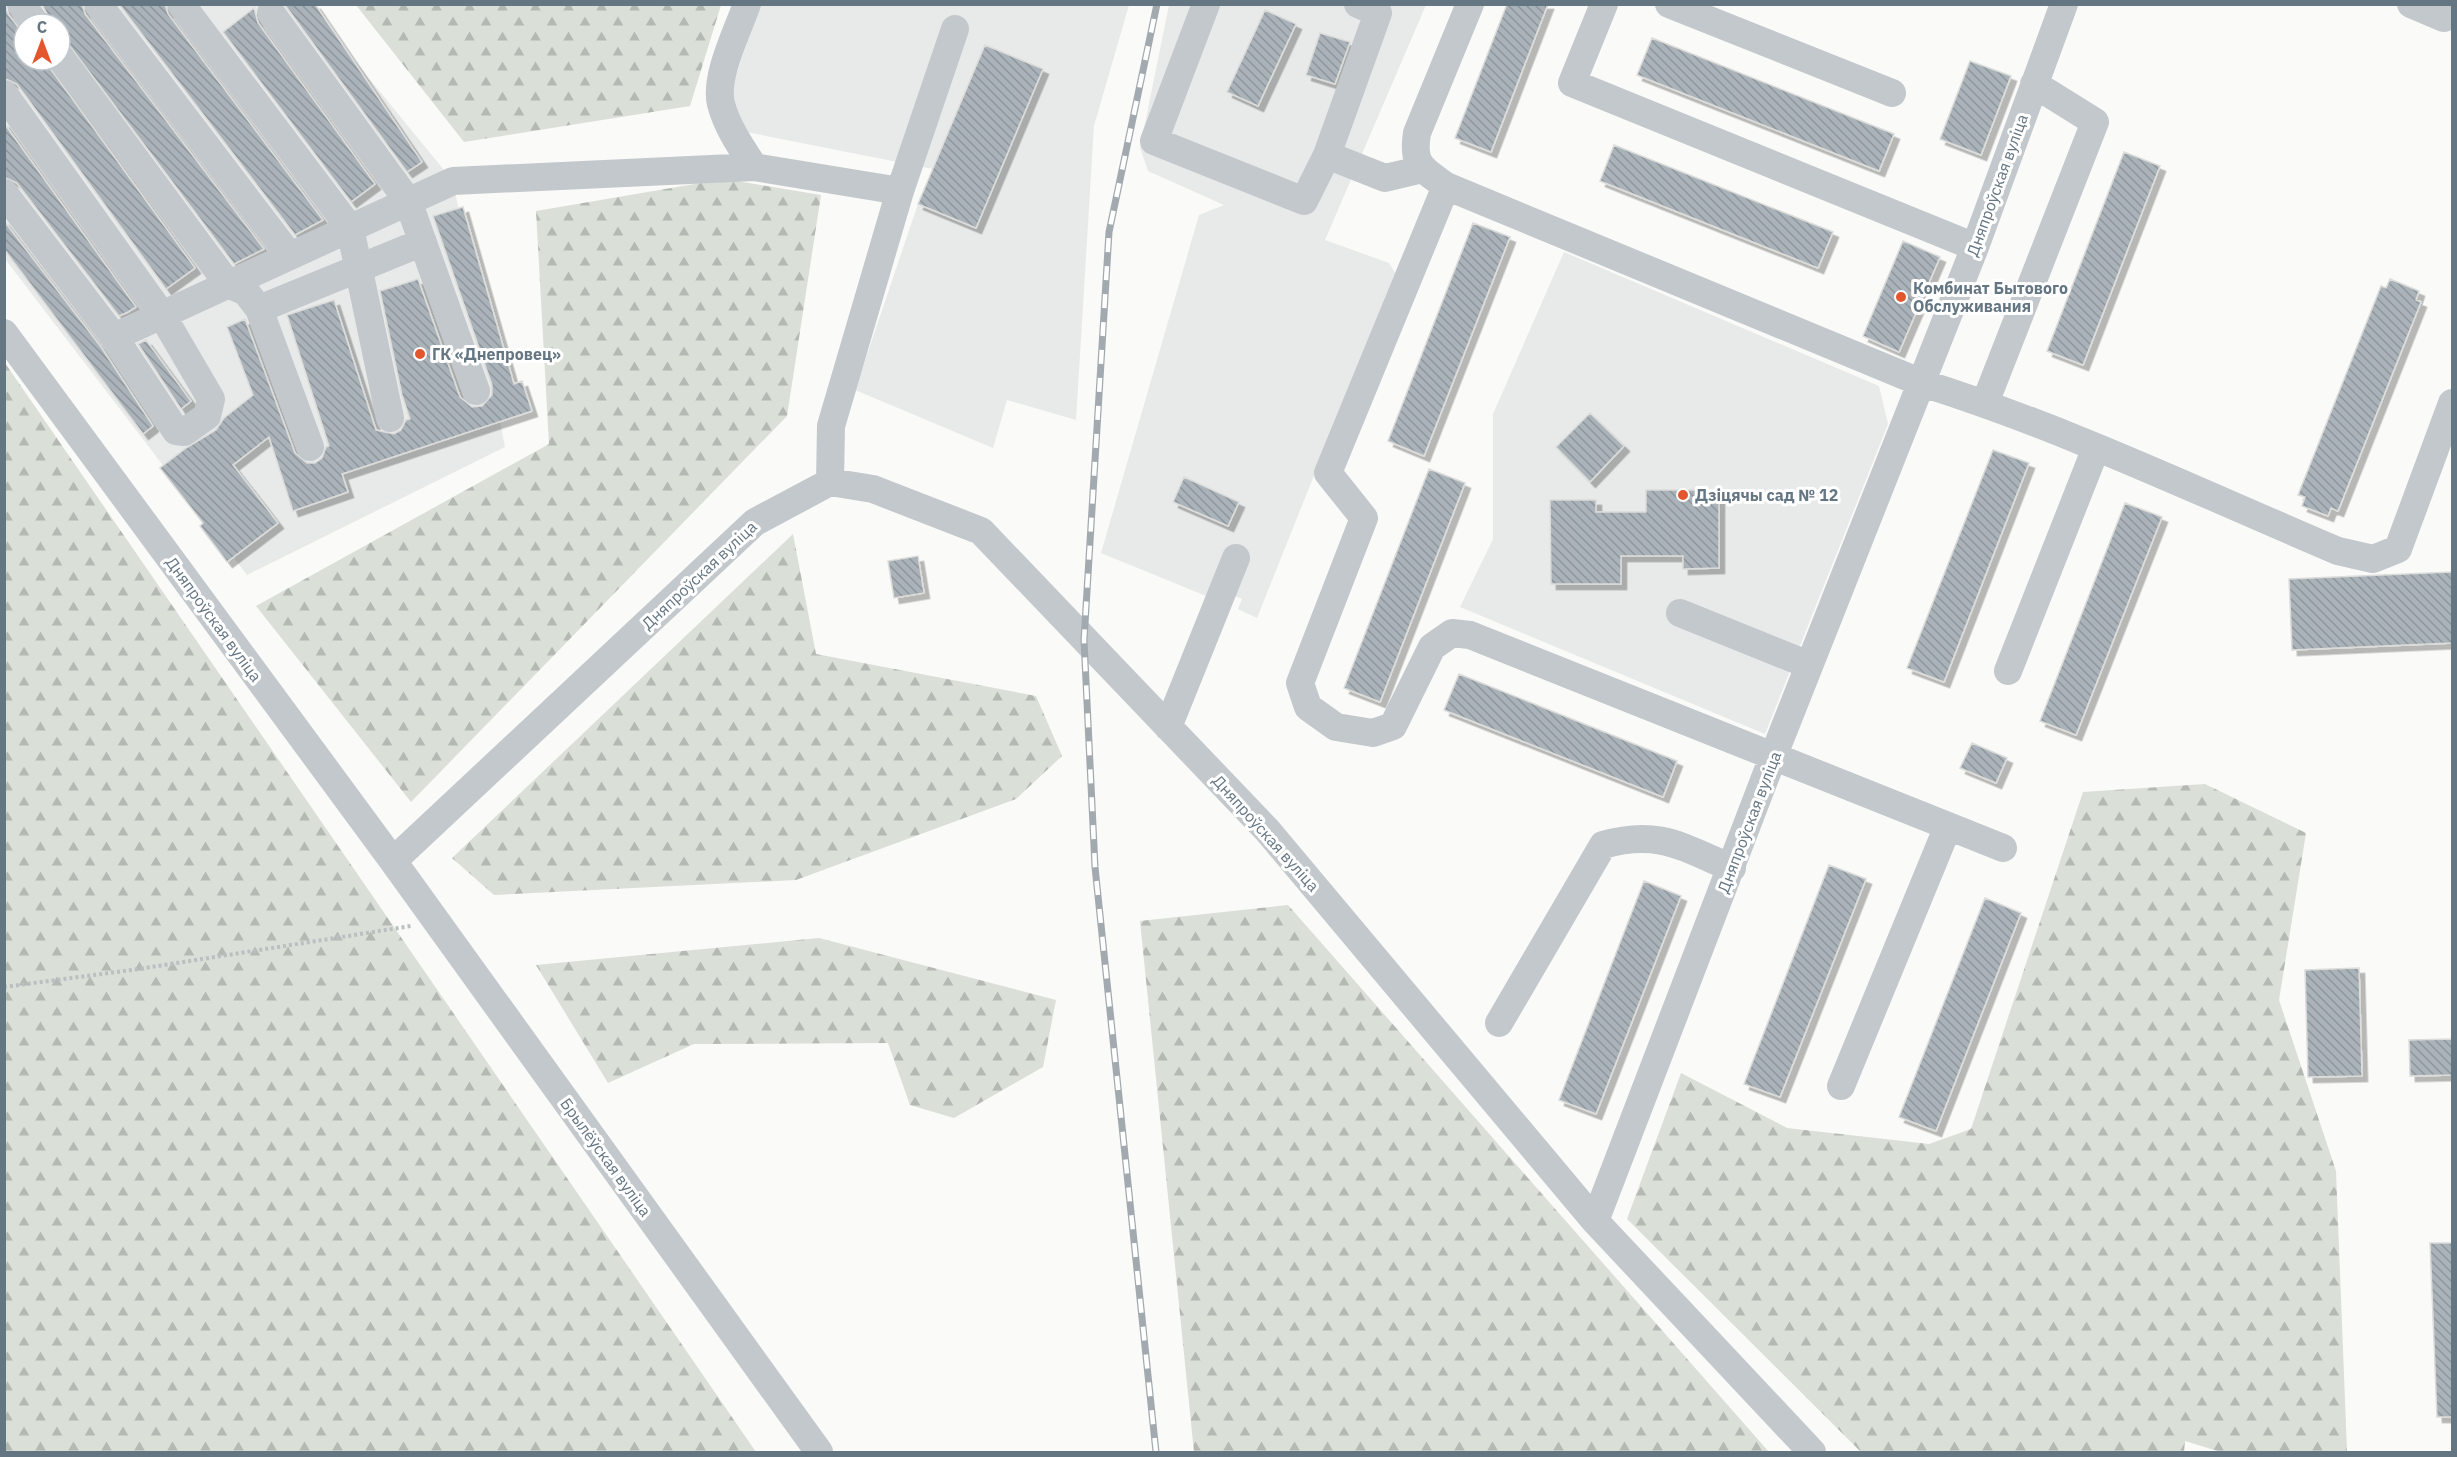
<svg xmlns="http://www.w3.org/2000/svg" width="2457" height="1457" font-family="'IBM Plex Sans',sans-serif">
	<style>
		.built { fill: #e8e9e9; fill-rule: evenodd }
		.forest { fill: url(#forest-firs) }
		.building { fill: url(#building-back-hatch); stroke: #dcdcda; stroke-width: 1.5; filter: url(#shadow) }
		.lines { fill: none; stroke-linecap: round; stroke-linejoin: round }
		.path { stroke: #bbbfc2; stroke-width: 4; stroke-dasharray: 3 3; stroke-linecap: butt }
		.minor { stroke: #c3c8cc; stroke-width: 28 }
		.rail-casing { stroke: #a2aab0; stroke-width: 7 }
		.rail { stroke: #fff; stroke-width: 4.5; stroke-dasharray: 14; stroke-linecap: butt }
		.poi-dot { fill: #e4572e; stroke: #fff; stroke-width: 2 }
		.labels { text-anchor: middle; stroke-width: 6; stroke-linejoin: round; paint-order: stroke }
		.street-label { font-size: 16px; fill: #657683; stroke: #fff }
		.poi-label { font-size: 16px; font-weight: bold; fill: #657683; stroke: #fff; text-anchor: start }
	</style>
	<defs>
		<pattern id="forest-firs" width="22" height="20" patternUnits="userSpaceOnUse" patternTransform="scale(1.5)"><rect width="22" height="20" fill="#dadfd7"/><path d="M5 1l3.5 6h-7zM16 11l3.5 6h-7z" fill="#b4b9b4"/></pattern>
		<pattern id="building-back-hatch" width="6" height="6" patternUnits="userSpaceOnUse" patternTransform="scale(1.5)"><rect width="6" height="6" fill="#aab3b9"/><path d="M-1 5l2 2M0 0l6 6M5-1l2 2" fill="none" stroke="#8e969c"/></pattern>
		<filter id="shadow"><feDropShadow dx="5.5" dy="5.5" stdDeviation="0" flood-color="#0004"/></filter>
	</defs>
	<rect width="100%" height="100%" fill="#fafaf8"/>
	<!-- built -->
	<path class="built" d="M5,5H309L453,181L505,447L247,575L5,259ZM24,24H60V60H24Z
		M759,5H1129L1094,126L1076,420L1007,400L993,448L855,390L918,204L933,169L746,132L730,94Z
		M1169,5H1426L1325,240L1389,263L1395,273L1257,618L1238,609L1242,599L1214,587L1206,596L1101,553L1199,215L1224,205L1148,171L1140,148Z
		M1564,252L1879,386L1888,424L1765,734L1460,607L1493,539V414Z"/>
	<!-- forest -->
	<path class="forest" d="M356,5H721L690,106L464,142Z
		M724,179L821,195L787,416L411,802L256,606L549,444L536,211Z
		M4,363H5L756,1452H5Z
		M793,534L816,654L1036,696L1062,756L1016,799L796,880L494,895L452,858Z
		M2205,784L2306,833L2279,1000L2336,1171L2347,1452H2221L2185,1441L2184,1452H1861L1627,1219L1681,1073L1787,1128L1929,1144L1971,1129L2083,792Z
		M1288,905L1769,1452H1194L1140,921Z
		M819,938L1056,1000L1043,1067L954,1118L910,1105L888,1043L694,1044L608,1083L536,965Z"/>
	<!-- building -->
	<path class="building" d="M4,4L8,14L24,35V60H44L195,268L166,289L17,84L4,78Z
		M42,4H82L85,14L264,249L234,264L60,33V24H52Z
		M119,4H165L168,14L323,220L295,235Z
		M315,4L422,162L407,172L285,5Z
		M1507,4H1548L1491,152L1455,138Z
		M254,8L258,23L375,184L351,202L223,32Z
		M1265,10L1296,24L1258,106L1227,92Z
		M1320,33L1350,42L1335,84L1306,75Z
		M1652,38L1894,134L1879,171L1637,75Z
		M985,45L1043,69L976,228L918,204Z
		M1970,61L2011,76L1981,155L1940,139Z
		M4,123L136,307L128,312L119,316L17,183L4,177Z
		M1614,145L1833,232L1818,268L1600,181Z
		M2124,152L2160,166L2083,365L2047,351Z
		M463,207L514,384L522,381L532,411L342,474L348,492L293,511L269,437L233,465L278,523L227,562L200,526L203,523L160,468L186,448L216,430L224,418L253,395L227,327L245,319L295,453L307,463H315L322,458L326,447L329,446L287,315L334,300L376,430L394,434L401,430L406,420L410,419L402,395L380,291L418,279L460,397L472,407L482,406L492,395V385L433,216Z
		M4,221L101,347L153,426L143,434L4,249Z
		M1473,223L1510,237L1424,456L1388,441Z
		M1903,241L1940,257L1899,352L1863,336Z
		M2390,279L2419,291L2416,300L2421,302L2338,511L2331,508L2328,516L2302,506L2305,497L2298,495L2381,286L2386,288Z
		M146,340L191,401L181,409L138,344Z
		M1590,413L1624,446L1590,482L1556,447Z
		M1993,450L2029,463L1944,682L1907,668Z
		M1429,469L1465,483L1380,702L1344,688Z
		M1184,477L1239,502L1228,526L1173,502Z
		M1646,490H1719V568L1683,569V556H1621V584H1551L1550,500H1596V512H1646Z
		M2125,503L2162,517L2076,735L2040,721Z
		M918,556L924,593L894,598L888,561Z
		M2452,572V643L2292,650L2289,579Z
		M1459,674L1677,761L1663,797L1444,710Z
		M1972,743L2007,758L1996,783L1960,768Z
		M1829,865L1866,879L1780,1097L1744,1084Z
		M1644,881L1681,896L1596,1114L1559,1100Z
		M1985,898L2021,913L1936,1131L1899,1117Z
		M2359,968L2362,1076L2308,1077L2305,970Z
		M2452,1039V1075L2410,1076L2409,1040Z
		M2430,1243H2452V1417H2437Z"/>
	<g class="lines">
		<!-- path -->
		<path class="path" d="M4,987L139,969L411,926"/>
		<!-- minor -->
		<path class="minor" d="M21,4L36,24
			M98,4L290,256
			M181,4L350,228L390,418
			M747,4C738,30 714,77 721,104C727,127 741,147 754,167L900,191
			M1206,4L1154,141L1304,201L1327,155L1378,13L1358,4
			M1604,4L1572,83L1975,247
			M1669,4L1892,93
			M2411,4L2444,18
			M271,13L408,201L476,391
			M60,57L228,284L246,292L259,309L310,447
			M4,94L162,315L211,399L207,416L184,432L176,431L114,337L4,193
			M1327,155L1385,178L1423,169
			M1446,186C1421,168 1412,165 1417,133L1470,4
			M259,309L423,242
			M4,333L393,861L819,1452
			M114,337L453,181L754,167
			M1985,403L2095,122L2034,84
			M830,482L831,426L900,191L955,29
			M1680,613L1809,665
			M2008,671L2096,448
			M1168,727L1236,558
			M1948,826L2003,848
			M393,861L755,522L830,482L873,489L981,531L1267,830L1595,1221L1812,1452
			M1499,1023L1603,845C1658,829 1682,847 1732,868
			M1841,1086L1948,826L1470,635L1452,633L1432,647L1393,726L1373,733L1336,727L1308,707L1300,683L1364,518L1328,473L1446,186L1922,383C2065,428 2201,493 2338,551L2373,559L2398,549L2452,403
			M1595,1221L1773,757L1975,247L2064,4"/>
		<!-- rail casing -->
		<g class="rail-casing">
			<path id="rail" d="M1156,1452L1095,867L1084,640L1109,232L1157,4"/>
		</g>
		<!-- rail -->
		<use href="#rail" class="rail"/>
	</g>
	<!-- markers -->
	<g class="poi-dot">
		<circle cx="1901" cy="297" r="6"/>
		<circle cx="420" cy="354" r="6"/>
		<circle cx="1683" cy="495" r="6"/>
	</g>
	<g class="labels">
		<!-- street labels -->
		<g class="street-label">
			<text transform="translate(1997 185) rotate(-70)" y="6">Дняпроўская вуліца</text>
			<text transform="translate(699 575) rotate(-43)" y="6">Дняпроўская вуліца</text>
			<text transform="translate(214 619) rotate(54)" y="6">Дняпроўская вуліца</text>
			<text transform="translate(1749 822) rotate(-69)" y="6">Дняпроўская вуліца</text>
			<text transform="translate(1266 833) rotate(48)" y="6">Дняпроўская вуліца</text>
			<text transform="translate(606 1157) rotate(54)" y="6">Брылёўская вуліца</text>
		</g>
		<!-- poi labels -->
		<g class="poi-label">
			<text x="1913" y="294">Комбинат Бытового<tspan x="1913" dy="18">Обслуживания</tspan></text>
			<text x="432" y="360">ГК «Днепровец»</text>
			<text x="1695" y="501">Дзіцячы сад № 12</text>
		</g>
	</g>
	<!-- border -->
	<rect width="2457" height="1457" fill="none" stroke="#657683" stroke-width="12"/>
	<!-- north arrow -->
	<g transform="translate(42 42)"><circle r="28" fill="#ffffff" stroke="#c1c8cd" stroke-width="1.5"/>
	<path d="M0-4.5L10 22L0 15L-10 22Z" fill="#e4572e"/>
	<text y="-9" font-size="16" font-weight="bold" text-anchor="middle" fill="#657683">С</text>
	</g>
</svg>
